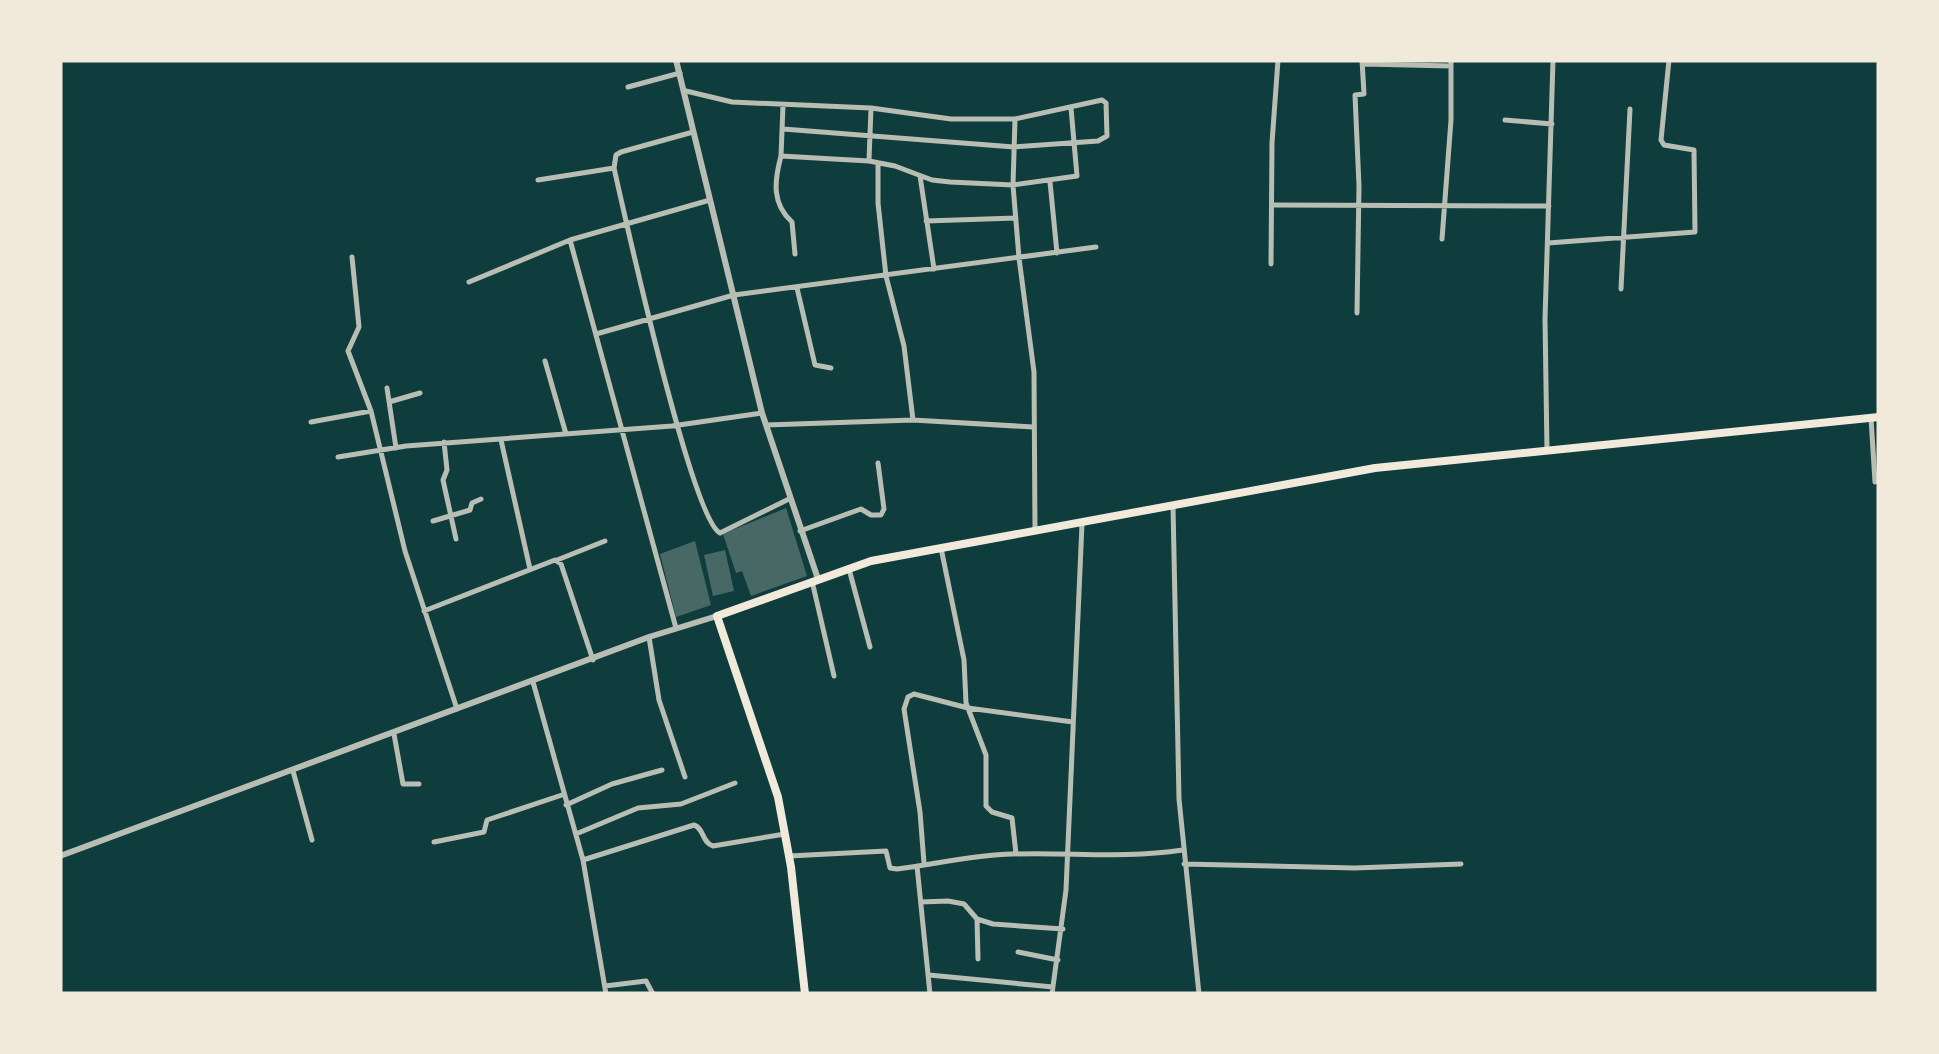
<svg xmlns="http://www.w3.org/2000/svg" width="1939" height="1054" font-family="'Space Grotesk',sans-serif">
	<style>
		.building { fill: #486865 }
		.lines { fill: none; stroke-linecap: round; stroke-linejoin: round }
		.minor { stroke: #b8beb3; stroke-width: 5 }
		.tertiary { stroke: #b8beb3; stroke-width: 6 }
		.primary { stroke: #f1e9da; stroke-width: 8 }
	</style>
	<rect width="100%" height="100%" fill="#0f3d3e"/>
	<!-- building -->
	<path class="building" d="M786,508L807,576L751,596L742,571L736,573L723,534Z
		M695,541L711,605L676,617L660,554Z
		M725,550L734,591L713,596L704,555Z"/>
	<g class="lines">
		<!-- minor -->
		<path class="minor" d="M1364,64L1451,66
			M628,87L680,73
			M686,91L732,102L871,108L951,119H1015L1102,100L1106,103L1107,136L1098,141L1014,147L783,129
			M783,105L781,156L869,161L895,166L932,180L950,182L1013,185L1077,176L1071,108
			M1015,119L1013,185L1019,258L1034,372L1035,530
			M1505,120L1552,124
			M781,156C774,182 772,204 792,222L795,254
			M869,160L871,108
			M878,163V203L886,276L904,346L913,420
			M614,168C625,217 692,519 720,533L789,499
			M920,176L934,269
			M538,180L614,168L616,155L621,152L693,132
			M1050,182L1057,253
			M1274,205L1549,206
			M926,221L1016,218
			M1442,239L1451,120V60
			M570,240L676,628
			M1548,243L1695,232L1694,150L1664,145L1661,140L1669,60
			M352,257L359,327L348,351L371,411L405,551L457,709
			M1271,264L1272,143L1278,60
			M469,282L570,240L710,200
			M797,288L815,365L831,368
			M1621,289L1630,109
			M1357,313L1359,186L1355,95L1364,94L1362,60
			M596,334L734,295L1096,247
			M545,361L566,434
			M387,388L396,448
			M389,402L420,393
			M1871,418L1875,482
			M311,422L371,411
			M766,425L913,420L1033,427
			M501,440L530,569
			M444,442L447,470L443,480L456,539
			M1547,451L1545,319L1553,60
			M338,457L406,446L672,426L762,413
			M1173,506L1179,799L1199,994
			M433,521L470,510L472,503L481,499
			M800,531L861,509L871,515H881L884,509L878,463
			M941,548L964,660L966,703L986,755V806L992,812L1012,818L1016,854
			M557,560L605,541
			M849,569L870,647
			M812,581L834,676
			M424,611L555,560L561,564L593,660
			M649,637L659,700L685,777
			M533,682L583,860L606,994
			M394,734L403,784H419
			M293,771L312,840
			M566,805L612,784L662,770
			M576,834L638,808L681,804L735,783
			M434,842L484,832L487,820L562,795
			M789,856L886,851L890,868L897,869C936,864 973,855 1012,854C1073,852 1121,859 1183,850
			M583,860L694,825C704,828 702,843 713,846L785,834
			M924,863L920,812L904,709L908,697L914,694L968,708L1073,722
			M1184,864L1355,868L1461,864
			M917,866L930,994
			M921,902L948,901L964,904L977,919L993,924L1063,929
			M977,919L978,959
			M1018,952L1058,960
			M929,975L1053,987
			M605,986L646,981L653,994
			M1052,994L1066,890L1082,524"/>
		<!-- tertiary -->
		<path class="tertiary" d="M676,60L762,413L818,579
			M60,856L649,637L717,616"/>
		<!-- primary -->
		<path class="primary" d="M805,994L791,867L778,797L717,616L871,561L1375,468L1879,417"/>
	</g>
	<!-- border -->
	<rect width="1939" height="1054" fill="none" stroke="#f1e9da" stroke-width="125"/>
</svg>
